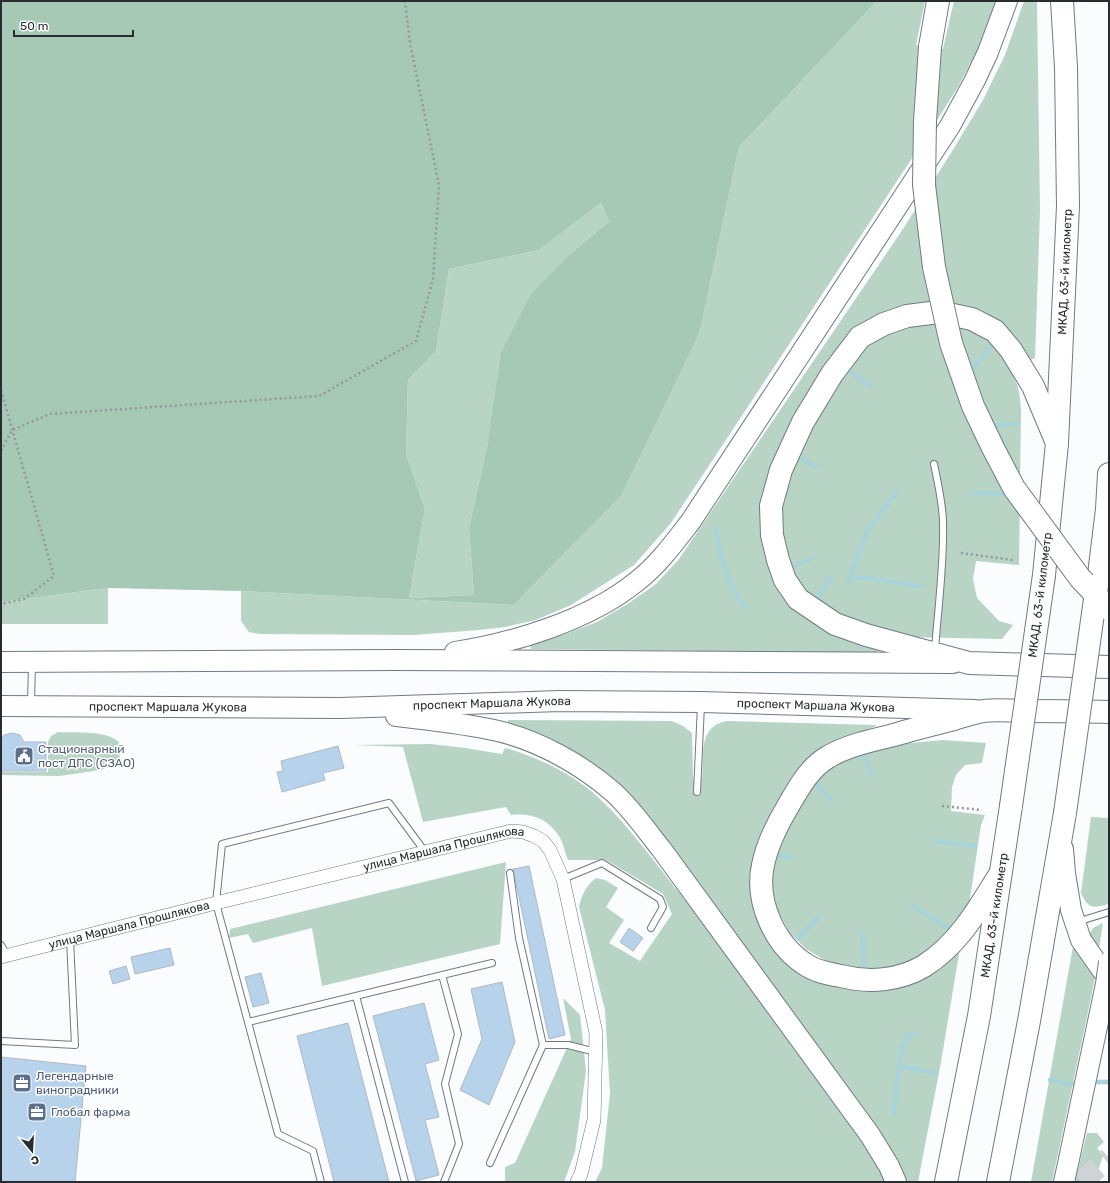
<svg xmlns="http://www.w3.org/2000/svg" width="1110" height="1183" font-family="Rubik,sans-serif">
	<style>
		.green { fill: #b7d4c4 }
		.forest { fill: #a6c9b6; fill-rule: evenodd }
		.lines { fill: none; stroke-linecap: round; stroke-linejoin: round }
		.stream { stroke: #a8d4d9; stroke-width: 4.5 }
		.building { fill: #b7d3ec; stroke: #b0b9c2 }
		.highway-tunnel { stroke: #d0d3d5; stroke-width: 22; stroke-dasharray: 22 11; stroke-linecap: butt }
		.lane-casing { stroke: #717a82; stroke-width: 8 }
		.street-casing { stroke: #717a82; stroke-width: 14 }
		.primary-casing { stroke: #717a82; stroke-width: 22 }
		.highway-casing { stroke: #717a82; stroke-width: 24 }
		.path { stroke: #949799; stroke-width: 2.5; stroke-dasharray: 2 3; stroke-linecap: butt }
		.lane { stroke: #fff; stroke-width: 6 }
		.street { stroke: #fff; stroke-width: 13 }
		.primary { stroke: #fff; stroke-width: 20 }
		.highway { stroke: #fff; stroke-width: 22 }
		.primary-bridge-casing { stroke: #717a82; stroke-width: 22; stroke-linecap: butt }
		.highway-bridge-casing { stroke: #717a82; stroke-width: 24; stroke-linecap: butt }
		.primary-bridge { stroke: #fff; stroke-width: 20 }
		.highway-bridge { stroke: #fff; stroke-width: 22 }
		.labels { text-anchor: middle; stroke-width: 3; stroke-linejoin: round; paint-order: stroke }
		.street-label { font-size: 12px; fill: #292d30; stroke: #fff }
		.service-label { font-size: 12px; fill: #4e5e75; stroke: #fff; text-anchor: start }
	</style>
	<rect width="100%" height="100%" fill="#fafcfe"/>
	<!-- green -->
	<path class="green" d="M876,1H925L916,45L943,49L954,1H996L978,49L958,87L934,125L671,523L634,565L571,605L536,620L505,627L479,630L414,635L259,634L249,632L241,621V591L513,605L700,331L739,147L875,3Z
		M1024,1H1037L1040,211L1035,358L1028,361L999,321L980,309L964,305L922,304L869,324L775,468L773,571L877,646L878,650L877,653L531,649L530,643L563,635L597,622L629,603L656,584L679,559L903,229L951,153L983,100L1005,55Z
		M601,203L609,221L574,251L488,442L469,528L474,595L409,598L425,509L406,454L408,380L436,351L449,269L539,250Z
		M927,321C938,322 952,321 962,325C989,335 1010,360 1018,388C1020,394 1020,402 1021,409L1019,565L976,561L973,579L977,598L999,621L1013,625L1002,639L908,637L846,621L799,586L785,558L780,504L791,471L811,426L838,379L866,345L887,332Z
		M108,588V624H1V602Z
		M508,720L672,721L683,726L692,733L693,779L702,778C704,755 698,726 727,721L876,725V726L841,740L751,882C751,896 754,909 759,922L836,985L960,948L941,1062L918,1182H908L895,1156L878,1129L813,1044L639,809L508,724Z
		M58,732C75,733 106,730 119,742L120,763L101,770L59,776L1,775V772H48V742L51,736Z
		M943,740L986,743L982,763L965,765L956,775L952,787L951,811L985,815L981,825L969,905L960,923L926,956L902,966L878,971L848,968L825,960L806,949L790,933L777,909L773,891V866L778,844L815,777L848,757L882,748L911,743Z
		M431,744L465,748L502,754L505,748C535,756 566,771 591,791C625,820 654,862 682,896C743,974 800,1055 859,1135L879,1166L886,1182H595L602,1168L610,1094L605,1010L579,907C582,894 586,886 596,878L605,880L618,888L606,907L624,920L609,943L640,961L672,914L663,894L606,860H568C565,852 563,842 559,836C547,818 531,813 511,815L506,807L423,822L403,747L356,745Z
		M1091,817L1109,818V896L1108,904C1092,909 1088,908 1081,893Z
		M506,862L500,944L322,986L312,928L253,943L248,934L229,938L230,929Z
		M1103,923L1098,955L1088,937L1093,928Z
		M1074,941L1096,971L1092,993L1052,1182H1031Z
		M563,998L580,1015L586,1071L575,1152L564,1182H505V1167L515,1163L571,1039Z
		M1087,1133H1097L1104,1142L1097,1148L1103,1155L1095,1182H1075Z"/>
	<!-- forest -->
	<path class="forest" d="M1,1H876L875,3L739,147L700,331L621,495L513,605L241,591L108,588L1,602ZM601,203L609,221L574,251L531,294L501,353L488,442L469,528L474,595L409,598L425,509L406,454L408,380L436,351L449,269L539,250Z"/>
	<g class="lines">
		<!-- stream -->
		<path class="stream" d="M844,367L870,386
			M971,373L991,345
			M988,425L1018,424
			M795,455L817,467
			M971,493L1010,494
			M715,528C721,556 727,583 744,606
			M788,568L813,558
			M849,581L867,532L896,492
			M849,581L857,578H867L923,587
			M816,602L831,577
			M862,750L871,775
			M812,780L830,799
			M935,841L975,846
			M773,855L792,858
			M913,906L949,929
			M862,933L864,970
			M798,938L820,916
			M899,1066L935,1073
			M1050,1080L1069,1084L1080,1083
			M1090,1082H1109
			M893,1115L902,1046L908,1036L915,1034"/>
	</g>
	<!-- building -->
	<path class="building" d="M12,733L20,735L24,742H46V771H1V739L4,735Z
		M338,746L344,768L323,773L325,780L282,792L277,772L283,771L281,761Z
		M529,866L565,1035L549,1039L513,869Z
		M629,928L643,938L633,951L620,942Z
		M170,948L174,965L135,974L131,957Z
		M126,966L130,979L113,984L109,971Z
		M261,973L269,1003L253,1007L245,977Z
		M502,982L515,1042L489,1105L460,1090L482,1039L471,989Z
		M424,1003L439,1060L425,1064L439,1117L425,1120L439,1175L416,1181L373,1016Z
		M348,1023L389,1182H334L297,1036Z
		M1,1057L86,1066L75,1182H1Z"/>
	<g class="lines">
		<!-- highway-tunnel -->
		<path class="highway-tunnel" d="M1081,1182L1109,1158"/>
		<!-- lane casing -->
		<g class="lane-casing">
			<path id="lane" d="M934,464C938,484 943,504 943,524C944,566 938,608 935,650
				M31,703L32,664
				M697,792L701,705
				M510,873L519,938L543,1045
				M563,879L602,863L660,899L663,907L651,928
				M1077,922L1109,912
				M1,945L7,955
				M442,975L458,1034L445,1084L459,1144L444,1182
				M356,996L405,1182
				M248,1022L492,963
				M1,1041L75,1045L70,939
				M490,1163L543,1045H568L596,1052
				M321,1182L313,1151L278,1134L216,903L222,844L389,803L426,853"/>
		</g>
		<!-- street casing -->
		<g class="street-casing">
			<g id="street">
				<path id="s1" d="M1,957L216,903L511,831L523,832L534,836L543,841L550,850L563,879L596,1033L594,1120L581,1174L577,1182"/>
			</g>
		</g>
		<!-- primary casing -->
		<g class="primary-casing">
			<g id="primary">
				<path d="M455,652C514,643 589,620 636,582C658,565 674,543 691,521L950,126L975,80L988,52L1007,1"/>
				<path d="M1,662L394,660L953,663"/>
				<path id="s2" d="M1,706L340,708L560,701L701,702L975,710"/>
				<path d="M396,716C430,720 464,723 498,731C539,741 581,764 613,792C631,808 646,830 662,850L870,1135L889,1166L896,1182"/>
				<path d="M1063,849L1065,873L1071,910L1081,940L1102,970L1109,975"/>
				<path d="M1064,1182L1069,1159"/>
			</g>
		</g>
		<!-- highway casing -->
		<g class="highway-casing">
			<g id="highway">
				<path d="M930,47L938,1"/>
				<path d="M1057,443L1033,386L1011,350L995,331L972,319L939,312L907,316L884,324L860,337L832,374L803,422L781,470L771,506L772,535L778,560L785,580L798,599L835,624L866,635L969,663L1109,667"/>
				<path id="s3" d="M1044,575L1057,443L1068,206L1066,67L1062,1"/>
				<path d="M1098,583L1107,509L1109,474"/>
				<path d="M1000,874C979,908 959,944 924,966C899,981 868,983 841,976C830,974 818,972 808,966C775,946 755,902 763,865C767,845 777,825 787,808C798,789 809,768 828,757C846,746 873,740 894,735C914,729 934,724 954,719C964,716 975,712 984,711C997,709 1011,711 1023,711C1052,711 1080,711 1109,712"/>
				<path id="s4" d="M946,1182L979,1016L1011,806"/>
				<path d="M998,1182L1029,1021L1065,813"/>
			</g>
		</g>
		<!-- path -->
		<path class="path" d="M1,390L54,576L24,599L1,604
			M1,451L12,430L50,414L319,396L416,341L433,279L439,185L410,43L405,1
			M961,553L1013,560
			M942,806L982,810"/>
		<!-- lane -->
		<use href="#lane" class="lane"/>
		<!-- street -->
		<use href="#street" class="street"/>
		<!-- primary -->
		<use href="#primary" class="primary"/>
		<!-- highway -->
		<use href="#highway" class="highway"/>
		<!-- primary-bridge casing -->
		<g class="primary-bridge-casing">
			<path id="primary-bridge" d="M1069,1159L1106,984L1109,962"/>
		</g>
		<!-- highway-bridge casing -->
		<g class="highway-bridge-casing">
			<path id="highway-bridge" d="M930,47L925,121L924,185L934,267L951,343L973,406L993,448L1014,488L1080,578L1109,609
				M1011,806L1044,575
				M1065,813L1097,585"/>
		</g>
		<!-- primary-bridge -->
		<use href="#primary-bridge" class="primary-bridge"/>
		<!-- highway-bridge -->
		<use href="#highway-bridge" class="highway-bridge"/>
	</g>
	<!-- icons -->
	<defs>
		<g id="civic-square" transform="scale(1)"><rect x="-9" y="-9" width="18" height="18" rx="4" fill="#5c6f8a" stroke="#fff"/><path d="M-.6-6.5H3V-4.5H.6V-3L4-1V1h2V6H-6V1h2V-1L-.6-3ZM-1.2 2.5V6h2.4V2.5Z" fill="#fff"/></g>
		<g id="office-square" transform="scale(1)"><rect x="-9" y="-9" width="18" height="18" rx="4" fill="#5c6f8a" stroke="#fff"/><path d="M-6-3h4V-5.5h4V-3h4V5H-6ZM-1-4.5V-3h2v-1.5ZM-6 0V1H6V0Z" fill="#fff"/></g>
	</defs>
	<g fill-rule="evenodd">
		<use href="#civic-square" x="24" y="756"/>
		<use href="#office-square" x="22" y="1083"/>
		<use href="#office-square" x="37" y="1112"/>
	</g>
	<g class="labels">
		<!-- street labels -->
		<g class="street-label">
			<text dy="4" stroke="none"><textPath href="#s3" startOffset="304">МКАД, 63-й километр</textPath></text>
			<text transform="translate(1040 595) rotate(-83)" y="4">МКАД, 63-й километр</text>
			<text dy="4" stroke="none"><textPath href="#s2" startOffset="491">проспект Маршала Жукова</textPath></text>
			<text dy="4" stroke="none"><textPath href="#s2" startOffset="815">проспект Маршала Жукова</textPath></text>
			<text dy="4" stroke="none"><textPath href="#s2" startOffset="167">проспект Маршала Жукова</textPath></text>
			<text dy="4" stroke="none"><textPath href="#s1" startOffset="456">улица Маршала Прошлякова</textPath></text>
			<text dy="4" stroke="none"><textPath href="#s4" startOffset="271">МКАД, 63-й километр</textPath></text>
			<text dy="4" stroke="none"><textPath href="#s1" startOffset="132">улица Маршала Прошлякова</textPath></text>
		</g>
		<!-- service labels -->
		<g class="service-label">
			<text x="38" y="753">Стационарный<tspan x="38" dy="14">пост ДПС (СЗАО)</tspan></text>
			<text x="36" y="1080">Легендарные<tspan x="36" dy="14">виноградники</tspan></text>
			<text x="51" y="1116">Глобал фарма</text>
		</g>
	</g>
	<!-- border -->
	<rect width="1110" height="1183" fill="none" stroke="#292d30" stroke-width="4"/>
	<!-- north arrow -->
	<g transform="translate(32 1151) rotate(162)" stroke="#ffffff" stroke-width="3" paint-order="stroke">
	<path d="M0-3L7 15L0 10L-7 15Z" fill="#292d30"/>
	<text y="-6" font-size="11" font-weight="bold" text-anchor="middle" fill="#292d30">С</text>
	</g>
	<!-- scale -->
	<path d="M14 30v6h119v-6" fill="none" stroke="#292d30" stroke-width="2"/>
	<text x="20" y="30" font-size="12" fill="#292d30" stroke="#ffffff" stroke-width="3" paint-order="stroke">50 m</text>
</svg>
